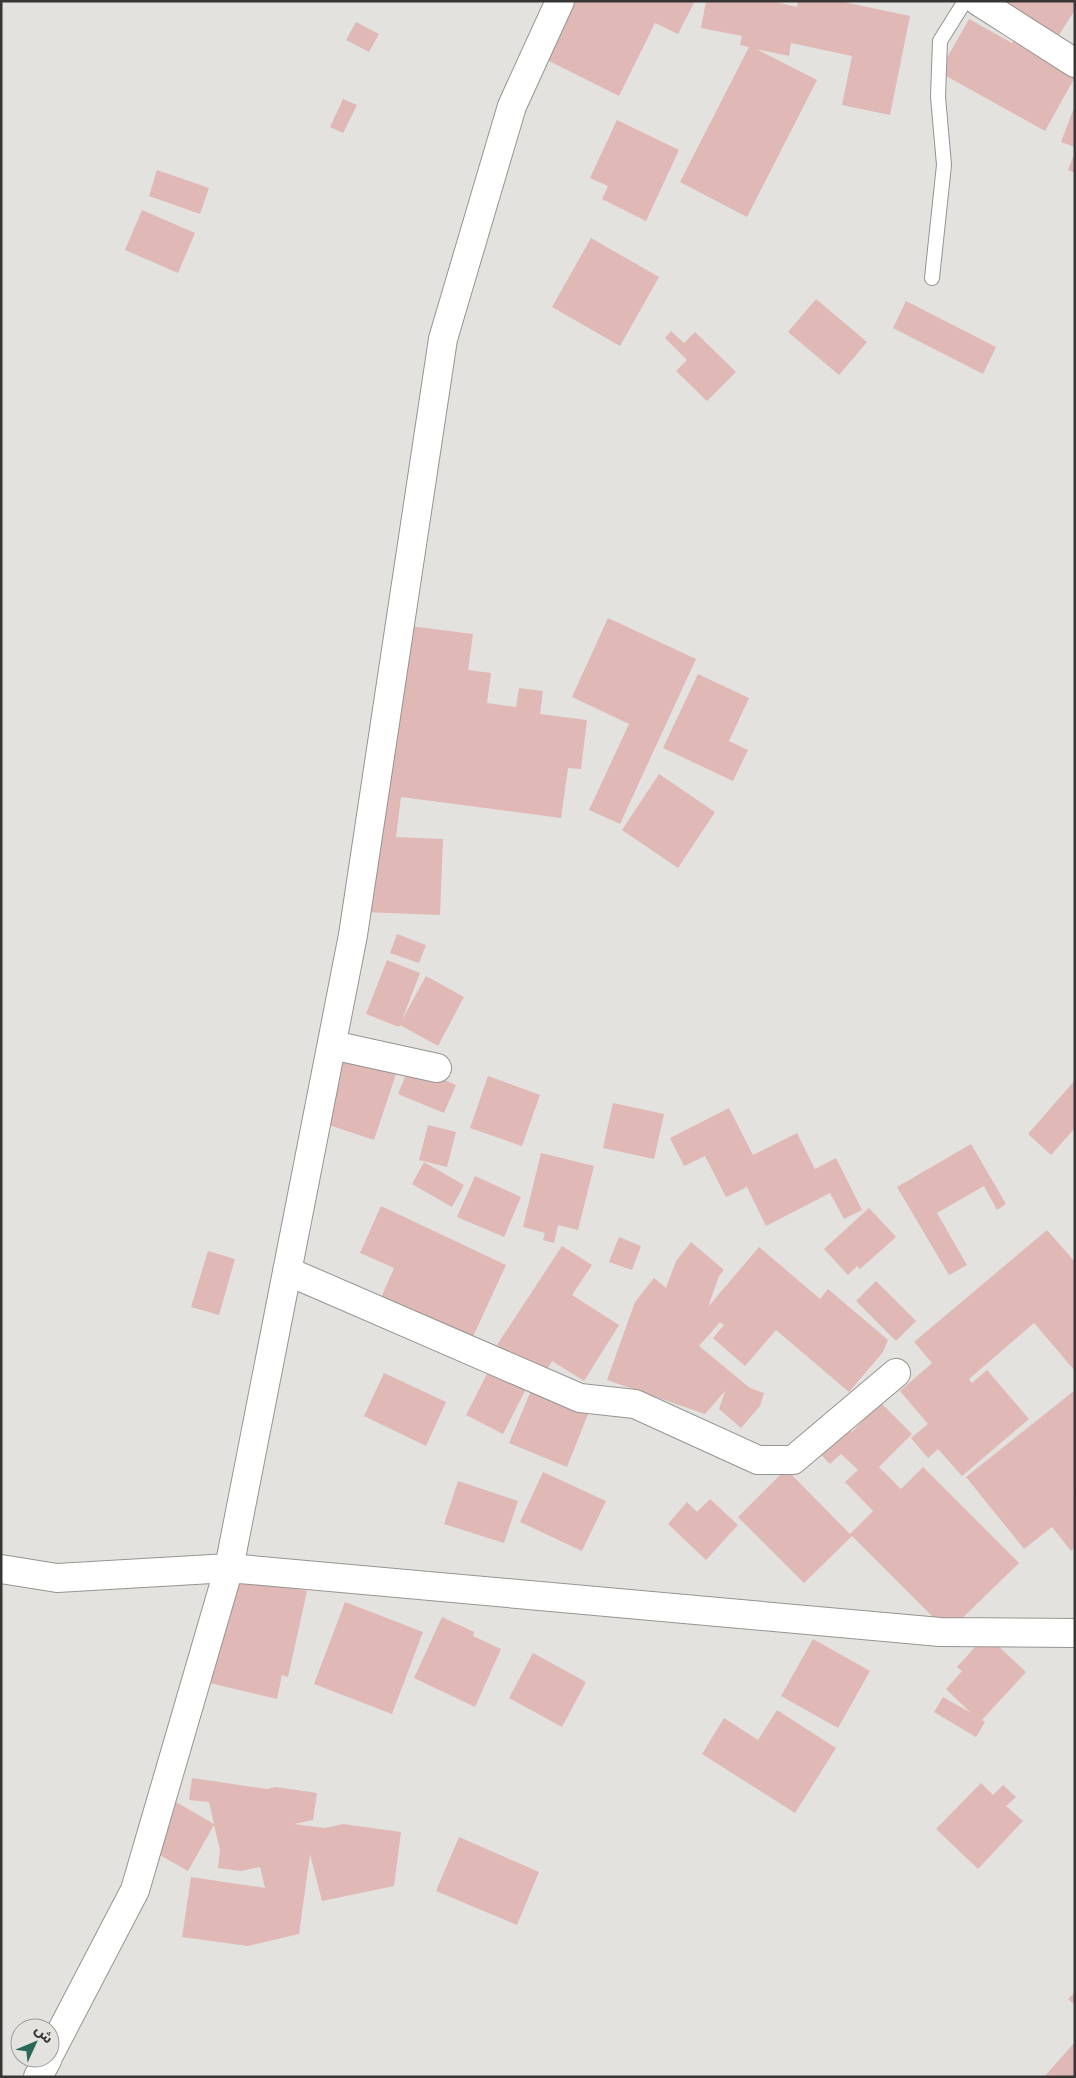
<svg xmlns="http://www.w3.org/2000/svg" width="1076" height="2078" font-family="'Times New Roman','Noto Sans Arabic',serif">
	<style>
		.building { fill: #e0b8b5 }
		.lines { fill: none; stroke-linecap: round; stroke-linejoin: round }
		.service-casing { stroke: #969491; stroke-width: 16 }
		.minor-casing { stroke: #969491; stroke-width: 30 }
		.service { stroke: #fff; stroke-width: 14 }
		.minor { stroke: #fff; stroke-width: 28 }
	</style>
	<rect width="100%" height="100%" fill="#e4e2df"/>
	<!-- building -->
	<path class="building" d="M571,1H695L678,34L655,23L619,96L543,58Z
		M706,1H772L797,7L798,1H839L910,16L890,115L842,105L852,56L791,43L789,56L756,49L817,80L747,217L680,182L749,47L740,45L742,36L701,28Z
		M1004,1H1075V10L1059,35Z
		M969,19L1012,43L1018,33L1075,65V77L1045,131L939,72Z
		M356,22L379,34L369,52L346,40Z
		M343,99L357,105L343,133L330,127Z
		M1075,105V147L1061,142Z
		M617,120L679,150L646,221L602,199L608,186L590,178Z
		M1075,152V173L1068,170Z
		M157,170L209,188L200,214L149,196Z
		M142,210L195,233L178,273L125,250Z
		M591,238L659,277L620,346L552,307Z
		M816,299L867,342L839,375L788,332Z
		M906,301L996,347L983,374L893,328Z
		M671,331L684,343L695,332L736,372L707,401L676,371L687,360L665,338Z
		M608,618L696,659L620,824L589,810L629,724L572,697Z
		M394,624L473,634L468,670L491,673L487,703L516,707L519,688L543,691L540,714L587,720L581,769L568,768L561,818L401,797L396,837L443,839L440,915L362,912Z
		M698,674L749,698L729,741L748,750L733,781L663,748Z
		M659,774L715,812L678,868L622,830Z
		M397,934L426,945L419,963L390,953Z
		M387,960L420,973L402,1020L426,976L464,997L438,1046L400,1025L399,1027L366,1014Z
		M337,1051L400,1062L374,1140L314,1120Z
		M410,1065L456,1085L444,1113L398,1094Z
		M488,1076L540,1095L522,1146L470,1128Z
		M1075,1080V1128L1051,1155L1028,1134Z
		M613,1103L664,1114L654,1159L603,1148Z
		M729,1108L753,1155L797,1133L815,1169L836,1158L862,1210L844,1219L830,1193L766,1226L747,1187L726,1197L705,1156L684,1166L670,1138Z
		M428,1125L456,1132L447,1167L419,1160Z
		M971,1144L1006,1204L997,1210L984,1186L937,1213L967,1265L949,1275L897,1187Z
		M541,1153L594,1166L578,1230L558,1225L554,1243L543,1240L545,1233L523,1227Z
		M424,1162L464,1185L452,1207L412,1184Z
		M475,1176L521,1197L504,1237L457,1217Z
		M381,1206L506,1265L471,1341L380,1300L394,1268L360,1253Z
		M869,1208L896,1237L860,1269L857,1266L848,1275L824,1249Z
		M1047,1230L1075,1262V1371L1034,1323L969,1379L972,1383L987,1370L1029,1419L962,1476L938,1449L928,1458L911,1438L928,1424L900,1391L932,1363L914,1342Z
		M619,1237L641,1246L632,1270L609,1262Z
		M691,1242L724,1270L719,1276L708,1307L759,1247L820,1299L828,1289L888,1340L883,1352L849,1392L776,1330L745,1366L713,1338L724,1325L720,1322L699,1346L750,1388L764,1393L760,1406L741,1428L719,1409L725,1391L705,1414L607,1380L635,1302L654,1278L666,1288L676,1261Z
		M562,1246L592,1265L572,1295L619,1325L584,1381L552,1361L544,1375L497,1345Z
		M208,1251L235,1259L219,1315L191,1307Z
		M876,1281L916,1321L896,1341L856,1301Z
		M492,1364L529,1383L503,1434L466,1415Z
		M384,1373L446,1402L426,1446L364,1416Z
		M863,1385L912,1434L879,1467L901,1489L923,1467L1019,1563L948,1632L852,1536L804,1583L738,1517L786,1469L850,1534L873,1511L845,1482L858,1470L841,1454L830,1464L807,1440L833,1414L852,1432L865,1418L847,1401Z
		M533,1386L590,1409L567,1467L509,1443Z
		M1075,1390V1489L1073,1491L1075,1494V1547L1071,1551L1052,1527L1024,1549L966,1477Z
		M543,1472L606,1501L582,1551L520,1522Z
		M458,1481L518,1501L504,1543L444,1524Z
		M710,1499L738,1525L706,1560L668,1524L687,1502L697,1512Z
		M222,1571L307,1591L288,1677L282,1675L277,1699L197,1680Z
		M345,1602L423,1632L392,1714L314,1684Z
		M442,1617L474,1632L473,1636L501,1649L475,1707L414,1678Z
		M986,1635L1026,1672L982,1720L985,1722L976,1737L934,1712L943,1697L971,1713L946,1689L962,1671L957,1667Z
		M813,1639L870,1671L838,1728L781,1696Z
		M533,1653L586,1682L562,1727L509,1698Z
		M777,1710L836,1748L795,1813L702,1754L724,1718L758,1740Z
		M192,1778L267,1789L276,1787L317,1793L313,1820L294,1824L325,1828L343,1824L401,1832L394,1886L322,1901L310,1854L299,1934L248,1946L182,1937L191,1877L265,1888L260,1867L241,1871L218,1868L220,1850L214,1825L188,1871L149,1849L176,1802L214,1824L209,1802L189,1800Z
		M981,1783L993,1795L1003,1785L1016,1797L1006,1806L1023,1821L978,1869L936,1829Z
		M459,1837L539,1872L517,1925L436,1891Z
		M1075,1992V2005L1068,1999Z
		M1075,2042V2077H1044Z"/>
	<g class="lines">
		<!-- service casing -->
		<g class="service-casing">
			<path id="service" d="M932,278L944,165L938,97L940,41L965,1"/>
		</g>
		<!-- minor casing -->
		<g class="minor-casing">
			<path id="minor" d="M978,1L1075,63
				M332,1045L437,1068
				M287,1271L580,1398L635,1404L758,1460H793L896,1373
				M1,1569L57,1578L229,1568L940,1632L1075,1633
				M50,2053L135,1890L229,1568L353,935L443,339L512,106L560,1
				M38,2077L48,2058"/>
		</g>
		<!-- service -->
		<use href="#service" class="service"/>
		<!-- minor -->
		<use href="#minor" class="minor"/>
	</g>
	<!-- border -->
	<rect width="1076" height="2078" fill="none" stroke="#373635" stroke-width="5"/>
	<!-- north arrow -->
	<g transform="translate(35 2043) rotate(46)"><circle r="24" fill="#e4e2df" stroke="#9f9d9b"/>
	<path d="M0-4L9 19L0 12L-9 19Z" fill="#2a6956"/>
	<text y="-8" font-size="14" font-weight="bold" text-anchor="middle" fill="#373635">ش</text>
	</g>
</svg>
